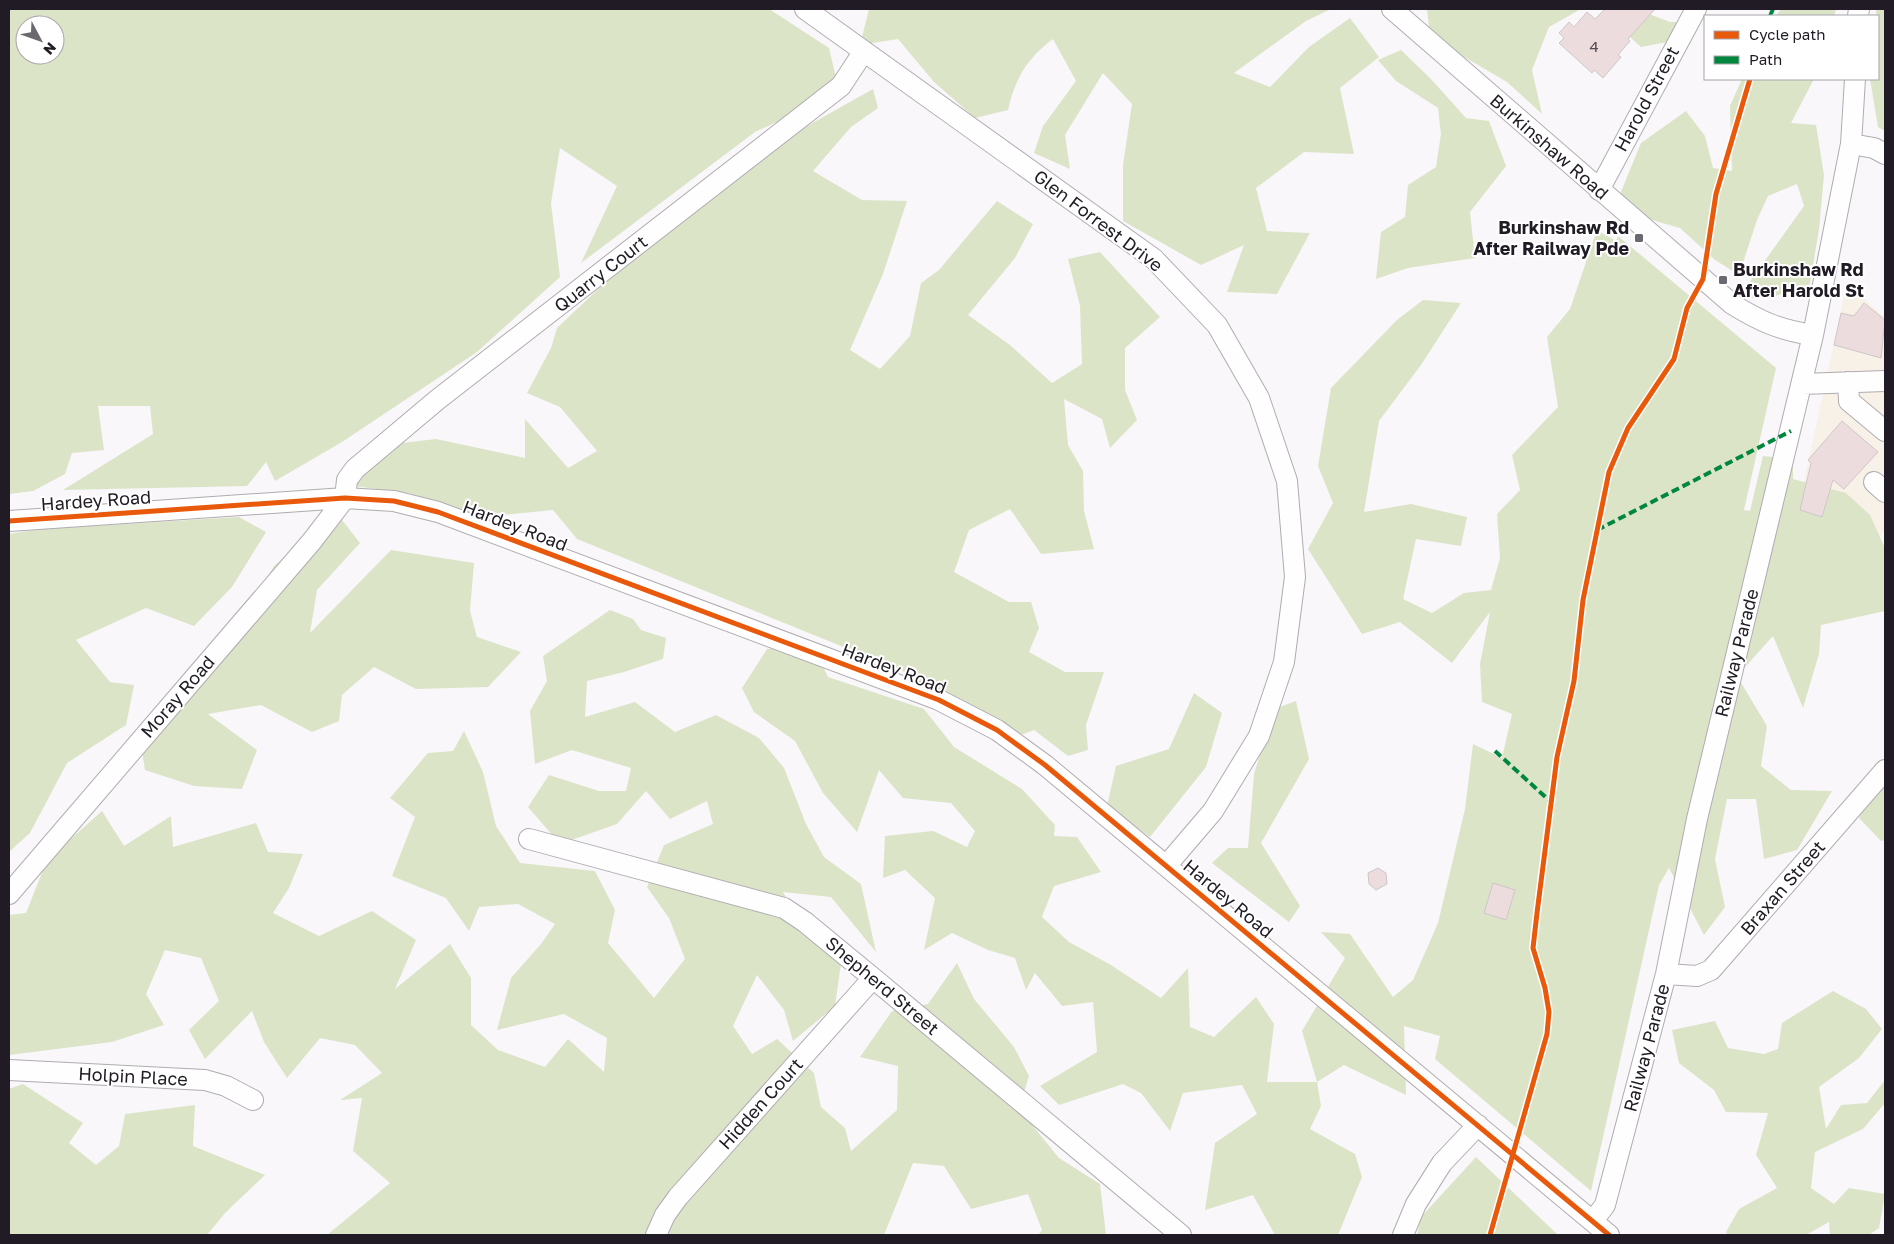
<svg xmlns="http://www.w3.org/2000/svg" width="1894" height="1244" font-family="'Golos Text',sans-serif">
	<style>
		.commercial { fill: #f8f1e7 }
		.green { fill: #dce4c8; fill-rule: evenodd }
		.building { fill: #eddcdd; stroke: #cec7c8 }
		.lines { fill: none; stroke-linecap: round; stroke-linejoin: round }
		.minor-casing { stroke: #b0acb2; stroke-width: 22 }
		.minor { stroke: #fefefe; stroke-width: 20 }
		.quiet { stroke: #00873e; stroke-width: 4; stroke-dasharray: 8 4; stroke-linecap: butt }
		.cycleway-casing { stroke: #fff; stroke-width: 8 }
		.cycleway { stroke: #e8590c; stroke-width: 5 }
		.poi-dot { fill: #6c686f; stroke: #fff; stroke-width: 2 }
		.labels { text-anchor: middle; stroke-width: 4; stroke-linejoin: round; paint-order: stroke }
		.number-label { font-size: 15px; fill: #534b52 }
		.street-label { font-size: 18px; fill: #201b24; stroke: #fff }
		.poi-label { font-size: 18px; font-weight: bold; fill: #201b24; stroke: #fff; text-anchor: end }
	</style>
	<rect width="100%" height="100%" fill="#f9f7fa"/>
	<!-- commercial -->
	<path class="commercial" d="M1847,283L1885,318V531L1852,570L1795,523Z"/>
	<!-- green -->
	<path class="green" d="M9,9H769L829,48L838,86L829,98L755,132L581,263L617,186L560,148L551,203L560,277L477,352L342,442L275,481L266,462L247,486L63,490L153,434L150,406H98L104,450L72,453L65,474L33,491L9,494ZM25,25H55V55H25Z
		M869,9H1331L1306,21L1234,73L1270,87L1309,47L1350,18L1379,57L1340,88L1354,154L1304,152L1256,188L1267,231L1310,233L1277,294L1227,292L1244,245L1201,265L1123,221V165L1132,104L1103,73L1065,135L1070,169L1034,153L1043,126L1076,81L1053,39C1027,58 1015,79 1008,110L975,118L934,82L898,39L860,45Z
		M1427,9H1581L1549,27L1532,70L1542,114L1507,82L1430,37Z
		M1603,9H1636L1670,22H1677L1668,42L1641,47C1626,35 1618,20 1603,9Z
		M1781,9H1836L1834,16H1776Z
		M1876,9H1885V131L1878,127L1870,79H1878Z
		M1401,50L1431,79L1466,118L1489,121L1506,166L1470,212L1475,258L1408,268L1376,279L1381,232L1405,217L1408,185L1436,167L1441,134L1438,108L1396,81L1378,60Z
		M1742,79H1814L1791,123L1816,125L1824,175L1819,229L1810,284L1770,298H1744L1751,280L1804,206L1797,184L1768,196L1757,220L1739,275L1715,260L1680,228L1638,216L1616,204L1641,143L1686,111L1705,136L1713,168L1732,171L1730,106Z
		M873,89L878,108L851,127L813,171L862,200L907,201L883,274L850,350L880,369L910,336L921,283L939,270L997,201L1033,224L1015,258L968,315L1010,345L1052,383L1082,364L1080,306L1068,259L1100,252L1160,317L1125,348V390L1137,420L1110,448L1102,419L1064,399L1068,445L1083,471L1084,511L1094,549L1041,554L1010,509L969,530L954,572L1009,602H1031L1039,628L1029,652L1065,672H1104L1086,725L1088,750L1068,756L1034,730L1005,741L910,674L577,539L553,510L483,517L409,493L353,486L384,445L436,439L525,458V419L568,468L597,451L560,407L527,393L551,348L557,328L652,238L784,139Z
		M1597,230L1616,241L1618,236L1776,368L1744,510L1750,511L1763,456L1793,459V479L1846,493L1870,515L1885,548V611L1821,625L1819,654L1803,708L1773,636L1737,676L1767,726L1761,766L1791,790L1832,791L1797,850L1764,859L1756,799H1727L1715,859L1725,907L1704,935L1669,868L1659,885L1591,1191L1435,1059L1440,1036L1404,1026L1406,1095L1344,1065L1317,1082L1321,1106L1310,1129L1355,1154L1362,1177L1338,1235H1275L1253,1195L1205,1210L1215,1143L1257,1114L1242,1085L1183,1093L1170,1131L1141,1093L1123,1084L1059,1105L1040,1086L1097,1052L1093,1002L1062,1006L1035,973L1026,990L1015,958L988,950L952,933L924,950L935,898L905,870L883,878L885,836L933,831L967,847L975,831L951,803L903,798L879,770L857,832L823,793L795,741L754,712L742,688L767,649L812,644L828,677L924,709L954,747L1022,789L1055,825L1054,836L1077,837L1101,872L1054,886L1042,917L1069,942L1111,965L1161,998L1188,968L1190,1027L1214,1037L1256,997L1274,1024L1267,1082H1317L1302,1031L1345,958L1321,932L1350,934L1393,997L1413,980L1438,923L1465,809L1473,744L1502,758L1512,714L1482,702L1480,664L1490,612L1452,663L1400,622L1362,634L1308,549L1333,503L1318,466L1331,388L1397,320L1423,300L1461,303L1421,365L1379,421L1364,512L1411,504L1467,517L1461,546L1416,539L1403,599L1432,613L1464,593L1491,590L1500,558L1497,514L1520,490L1512,455L1558,407L1547,337L1570,309Z
		M239,517L266,532L232,587L194,626L146,608L76,640L110,682L134,685L126,725L67,763L30,833L9,852V534L40,529Z
		M342,520L360,543L317,590L310,633L391,550L474,563L470,611L477,637L521,652L488,687L416,689L374,667L342,695L339,721L312,732L261,705L208,714L257,750L242,789L194,786L145,770L139,733L251,604L274,566L323,525Z
		M610,610L633,619L641,630L666,638L663,659L624,672L587,681L585,717L635,702L675,732L716,715L759,738L784,768L806,824L824,857L861,884L876,952L831,897L783,892L802,923L843,949L835,1006L793,1041L784,1010L757,975L733,1026L752,1054L777,1039L814,1073L821,1107L845,1128L851,1151L897,1110L898,1066L860,1057L892,1011L928,1004L957,963L974,999L1014,1047L1029,1076L1019,1109L1059,1158L1100,1184L1106,1235H1038L1042,1230L1028,1194L971,1209L944,1166L913,1163L884,1235H327L390,1183L353,1151L362,1098L340,1100L382,1073L355,1045L320,1038L287,1078L264,1042L252,1011L205,1059L189,1030L219,1001L201,958L165,950L146,994L164,1025L112,1042L9,1055V915L26,913L47,860L102,811L124,846L171,816L173,847L256,823L268,852L303,854L289,888L273,913L319,936L372,911L416,940L395,989L450,944L471,978V1025L498,1050L545,1067L568,1039L604,1072L607,1038L564,1014L497,1030L511,978L541,944L555,924L518,904L479,907L469,931L446,898L392,876L415,817L390,798L428,753L453,751L464,731L483,772L496,826L520,863L595,871L615,910L608,943L654,998L685,959L669,918L647,887L664,845L713,824L707,801L670,819L646,791L617,824L560,844L528,807L549,775L599,791H626L631,768L572,750L535,764L530,711L547,681L543,656Z
		M1194,693L1222,713L1206,767L1150,837L1107,806L1116,766L1169,749Z
		M1296,701L1309,759L1261,843L1300,906L1289,922L1212,863L1228,848H1248L1254,774L1274,709Z
		M1880,776H1885V840L1881,841L1859,818Z
		M1833,991L1866,1009L1882,1029L1859,1058L1819,1087L1826,1129L1841,1105L1867,1103L1885,1080V1103L1863,1129L1815,1152L1811,1188L1834,1204L1849,1188L1885,1194L1879,1228L1869,1235H1830L1829,1222L1806,1235H1728L1726,1232L1739,1209L1777,1188L1756,1155L1768,1113L1726,1112L1714,1090L1679,1063L1672,1030L1715,1021L1728,1048L1764,1054L1778,1049L1782,1023Z
		M23,1084L83,1123L69,1143L96,1165L119,1146L125,1114L195,1105L193,1146L265,1175L226,1212L207,1235H9V1089Z
		M1476,1157L1558,1235H1417L1421,1217Z"/>
	<!-- building -->
	<path class="building" d="M1605,9H1655L1628,39L1630,41L1618,55L1621,57L1603,78L1594,70L1592,73L1559,43L1564,38L1559,33L1569,22L1574,27L1587,12L1595,19Z
		M1864,303L1885,320L1881,358L1834,345L1841,313L1854,316Z
		M1842,421L1878,452L1844,489L1833,480L1822,517L1800,510L1811,463L1808,460Z
		M1378,868L1386,873L1387,884L1376,890L1369,884L1368,873Z
		M1493,883L1515,890L1506,920L1484,913Z"/>
	<g class="lines">
		<!-- minor casing -->
		<g class="minor-casing">
			<path id="minor" d="M805,9L1154,259L1217,325L1259,398L1287,481L1295,577L1284,662L1259,736L1213,811L1166,866
				M1392,9L1732,304C1761,322 1780,330 1813,335
				M1858,16L1859,9
				M1851,144L1874,148L1885,154
				M1599,190L1696,9
				M1848,382L1849,401L1885,431
				M1802,384L1885,381
				M1874,482L1885,492
				M9,521L345,498L394,501L438,512L939,700L997,730L1045,765L1609,1235
				M529,839L784,908L805,922L873,978L1181,1235
				M9,894L312,541L345,498L347,480L355,469L437,400L841,86L864,51
				M1666,974L1697,976L1711,970L1885,770
				M9,1070L205,1080L226,1086L253,1100
				M1593,1221L1605,1205L1666,974L1697,819L1813,335L1851,144L1855,79
				M656,1235L665,1215L678,1197L873,978
				M1403,1235L1416,1204L1442,1163L1478,1125"/>
		</g>
		<!-- minor -->
		<use href="#minor" class="minor"/>
		<!-- quiet -->
		<path class="quiet" d="M1770,16L1773,9
			M1597,530L1791,431
			M1495,751L1552,803"/>
		<!-- cycleway casing -->
		<g class="cycleway-casing">
			<path id="cycleway" d="M9,521L345,498L394,501L438,512L939,700L997,730L1045,765L1609,1235
				M1490,1235L1547,1034L1549,1012L1545,988L1533,948L1537,913L1557,757L1574,681L1583,600L1609,472L1628,428L1674,359L1687,308L1703,279L1716,194L1750,79"/>
		</g>
		<!-- cycleway -->
		<use href="#cycleway" class="cycleway"/>
	</g>
	<!-- markers -->
	<g class="poi-dot">
		<rect x="1634" y="233" width="10" height="10" rx="2.5"/>
		<rect x="1718" y="275" width="10" height="10" rx="2.5"/>
	</g>
	<g class="labels">
		<!-- number labels -->
		<g class="number-label">
			<text x="1594" y="52">4</text>
		</g>
		<!-- street labels -->
		<g class="street-label">
			<text transform="translate(1647 99) rotate(-62)" y="6">Harold Street</text>
			<text transform="translate(1549 147) rotate(41)" y="6">Burkinshaw Road</text>
			<text transform="translate(1098 221) rotate(37)" y="6">Glen Forrest Drive</text>
			<text transform="translate(601 274) rotate(-38)" y="6">Quarry Court</text>
			<text transform="translate(96 501) rotate(-4)" y="6">Hardey Road</text>
			<text transform="translate(515 526) rotate(21)" y="6">Hardey Road</text>
			<text transform="translate(1737 653) rotate(-76)" y="6">Railway Parade</text>
			<text transform="translate(894 669) rotate(21)" y="6">Hardey Road</text>
			<text transform="translate(178 697) rotate(-49)" y="6">Moray Road</text>
			<text transform="translate(1783 888) rotate(-49)" y="6">Braxan Street</text>
			<text transform="translate(1228 899) rotate(40)" y="6">Hardey Road</text>
			<text transform="translate(882 986) rotate(40)" y="6">Shepherd Street</text>
			<text transform="translate(1647 1048) rotate(-75)" y="6">Railway Parade</text>
			<text transform="translate(133 1077) rotate(3)" y="6">Holpin Place</text>
			<text transform="translate(761 1104) rotate(-48)" y="6">Hidden Court</text>
		</g>
		<!-- poi labels -->
		<g class="poi-label">
			<text x="1629" y="234">Burkinshaw Rd<tspan x="1629" dy="21">After Railway Pde</tspan></text>
			<text x="1733" y="276" text-anchor="start">Burkinshaw Rd<tspan x="1733" dy="21">After Harold St</tspan></text>
		</g>
	</g>
	<!-- border -->
	<rect width="1894" height="1244" fill="none" stroke="#201b24" stroke-width="20"/>
	<!-- legend -->
	<rect x="1704" y="15" width="175" height="65" fill="#ffffff" stroke="#a6a4a7"/>
	<rect x="1714" y="31" width="25" height="8" fill="#e8590c" stroke="#a6a4a7"/>
	<text x="1749" y="40" font-size="15" fill="#201b24">Cycle path</text>
	<rect x="1714" y="56" width="25" height="8" fill="#00873e" stroke="#a6a4a7"/>
	<text x="1749" y="65" font-size="15" fill="#201b24">Path</text>
	<!-- north arrow -->
	<g transform="translate(40 40) rotate(131)"><circle r="24" fill="#ffffff" stroke="#a6a4a7"/>
	<path d="M0-4L9 19L0 12L-9 19Z" fill="#6c686f"/>
	<text y="-8" font-size="14" font-weight="bold" text-anchor="middle" fill="#201b24">N</text>
	</g>
</svg>
